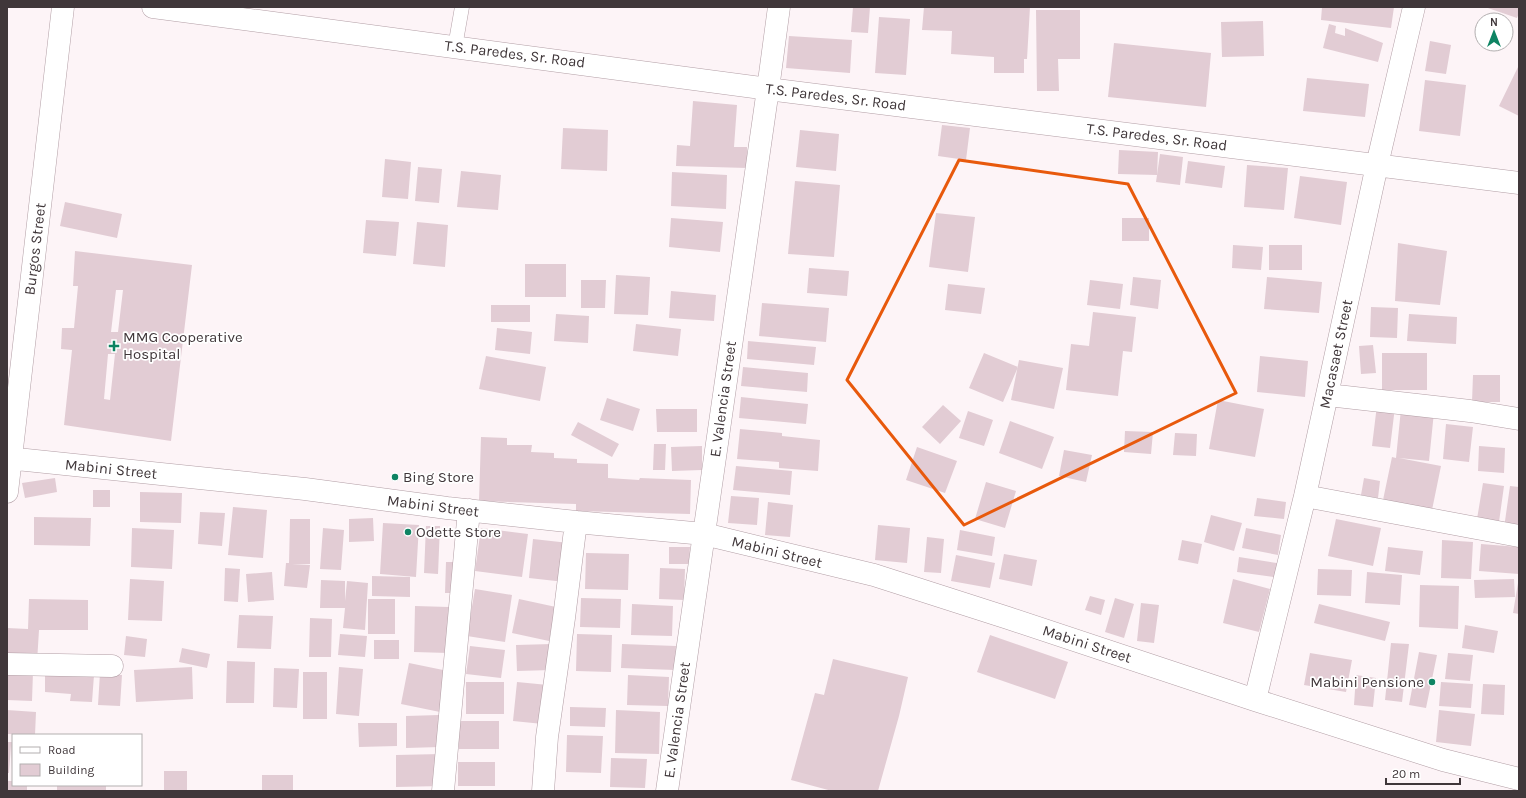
<svg xmlns="http://www.w3.org/2000/svg" width="1526" height="798" font-family="Karla,sans-serif">
	<style>
		.building { fill: #e2ccd4; fill-rule: evenodd }
		.lines { fill: none; stroke-linecap: round; stroke-linejoin: round }
		.lane-casing { stroke: #b29ea5; stroke-width: 15 }
		.street-casing { stroke: #b29ea5; stroke-width: 23 }
		.lane { stroke: #fff; stroke-width: 14 }
		.street { stroke: #fff; stroke-width: 22 }
		.marked { fill: none; stroke: #e8590c; stroke-width: 3; stroke-linejoin: round }
		.poi-dot { fill: #0e8463; stroke: #fff; stroke-width: 1.5 }
		.labels { text-anchor: middle; stroke-width: 3.5; stroke-linejoin: round; paint-order: stroke }
		.street-label { font-size: 15px; fill: #40373a; stroke: #fff }
		.poi-label { font-size: 15px; fill: #40373a; stroke: #fff; text-anchor: start }
	</style>
	<rect width="100%" height="100%" fill="#fdf4f7"/>
	<!-- building -->
	<path class="building" d="M853,7H870L868,33L851,32Z
		M924,7H1030L1027,59H1024V73H994V57L951,54L952,31L922,30Z
		M1322,7H1394L1391,28L1321,20Z
		M1485,7H1519V13L1517,18Z
		M1036,10H1080V59H1058L1059,91H1037Z
		M879,17L910,19L906,75L875,73Z
		M1263,21L1264,56L1222,57L1221,22Z
		M1329,24L1336,26L1335,33L1345,36V28L1383,43L1378,62L1323,48Z
		M789,36L852,40L850,73L786,68Z
		M1430,41L1451,45L1446,74L1425,71Z
		M1114,43L1211,53L1206,107L1108,97Z
		M1519,65V116L1499,106Z
		M1307,78L1369,84L1365,117L1303,111Z
		M1425,80L1466,85L1460,136L1419,131Z
		M693,101L737,105L734,147H747V168L676,166L677,145L690,146Z
		M942,125L970,128L966,160L938,156Z
		M563,128L608,130L607,171L561,169Z
		M800,130L839,134L836,171L796,167Z
		M1119,150L1158,152L1157,175L1118,174Z
		M1160,154L1183,157L1180,185L1156,182Z
		M385,159L411,162L408,199L382,197Z
		M1188,161L1225,166L1222,188L1185,183Z
		M1247,165L1288,168L1284,210L1244,207Z
		M418,167L442,169L439,203L415,201Z
		M461,171L501,175L498,210L457,207Z
		M672,172L727,175L726,209L671,206Z
		M1300,176L1347,182L1341,225L1294,218Z
		M795,181L840,185L834,257L788,254Z
		M65,202L122,214L117,238L60,226Z
		M936,213L975,217L968,272L929,267Z
		M671,218L723,222L720,252L669,247Z
		M1122,218H1149V241H1122Z
		M366,220L399,222L396,256L363,253Z
		M417,222L448,225L445,267L413,264Z
		M1398,243L1447,251L1440,305L1395,301Z
		M1233,245L1263,247L1261,270L1232,268Z
		M1269,245H1302V270H1269Z
		M75,251L192,265L171,441L64,425L72,350L61,349L62,328H74L78,286H73ZM116,290H123L118,332H111ZM108,354H115L110,400L104,399Z
		M525,264H566V297H525Z
		M809,268L849,271L847,296L807,293Z
		M616,275L650,277L648,315L614,314Z
		M1133,277L1161,280L1158,309L1130,305Z
		M1267,277L1322,282L1319,313L1264,309Z
		M581,280H606L605,308H581Z
		M1090,280L1123,284L1120,309L1087,305Z
		M948,284L985,288L981,314L945,310Z
		M671,291L716,295L714,321L669,318Z
		M762,303L829,308L826,342L759,336Z
		M491,305H530V322H491Z
		M1371,307L1398,308L1397,338L1370,337Z
		M1093,312L1136,317L1132,352L1123,351L1118,396L1066,390L1071,344L1089,346Z
		M556,314L589,316L588,343L554,341Z
		M1409,314L1457,317L1456,344L1407,341Z
		M636,324L681,329L678,356L633,351Z
		M497,328L532,332L530,354L495,350Z
		M748,341L816,347L814,365L747,359Z
		M1373,345L1376,373L1361,374L1359,346Z
		M984,353L1018,367L1003,402L969,388Z
		M1382,353H1427V390H1382Z
		M486,356L546,367L540,401L479,389Z
		M1260,356L1308,361L1305,397L1257,392Z
		M1019,360L1063,368L1054,409L1011,400Z
		M743,367L808,373L807,392L741,386Z
		M1473,375H1500V402H1472Z
		M741,397L808,404L806,424L739,418Z
		M607,398L640,409L633,431L600,420Z
		M1218,400L1264,409L1255,457L1209,449Z
		M943,405L961,421L940,444L922,427Z
		M1377,405L1395,407L1390,448L1372,446Z
		M656,409H697V432H657Z
		M1401,409L1434,412L1429,461L1399,458L1441,466L1432,510L1383,500L1392,457L1396,458Z
		M968,411L993,420L984,446L959,438Z
		M1010,421L1054,437L1042,469L999,453Z
		M578,422L619,444L612,457L571,435Z
		M1446,424L1473,427L1469,462L1443,459Z
		M740,429L782,433V436L820,440L818,471L779,468V462L737,459Z
		M1125,431L1153,432L1151,454L1124,452Z
		M1175,433L1197,434L1196,456L1173,455Z
		M481,437L507,438V445H532L531,452L554,453V458L577,459V463L608,464V478L639,480L640,478L691,480L690,514L576,511V504L479,501Z
		M654,444H666L665,470H653Z
		M702,446V470L672,471L671,447Z
		M1479,446L1505,448L1504,473L1478,471Z
		M917,447L957,461L945,493L906,480Z
		M1064,450L1092,455L1086,482L1059,476Z
		M736,466L792,471L790,495L733,490Z
		M55,478L57,492L25,498L22,483Z
		M1364,478L1380,481L1378,498L1361,495Z
		M986,482L1016,491L1005,528L975,519Z
		M1483,483L1504,486L1499,522L1477,519Z
		M1510,486L1519,487V530L1504,528Z
		M93,490H110V507H93Z
		M140,492L182,493L181,523L140,522Z
		M731,496L759,498L757,525L728,523Z
		M1257,498L1286,502L1284,519L1254,516Z
		M768,502L793,505L790,537L765,535Z
		M233,507L267,510L263,558L228,555Z
		M200,512L225,513L222,546L198,544Z
		M1211,515L1242,523L1234,551L1204,542Z
		M34,517L91,518L90,546L34,545Z
		M373,518L374,541L349,542V519Z
		M290,519H310V564H292L310,565L307,588L284,586L286,563H289Z
		M1336,519L1381,528L1373,566L1328,556Z
		M383,523L419,525L416,577L380,574Z
		M878,525L910,528L907,563L875,560Z
		M426,526H440L438,574L424,573Z
		M132,528L174,530L172,569L131,567Z
		M323,528L344,530L341,570L320,569Z
		M481,528L528,534L522,577L475,571Z
		M1246,528L1281,535L1278,555L1242,548Z
		M960,530L995,537L992,556L957,550Z
		M927,537L944,539L941,573L924,572Z
		M533,539L569,543L565,582L529,578Z
		M1182,540L1202,544L1198,564L1178,560Z
		M1442,540L1473,542L1471,579L1441,578Z
		M1481,544L1519,547V574L1479,571Z
		M669,547H690L689,564H669Z
		M1388,547L1423,551L1420,575L1385,571Z
		M586,553L629,554L628,590L585,589Z
		M1004,554L1037,560L1032,586L999,579Z
		M956,555L995,563L990,588L951,581Z
		M1239,557L1283,564L1281,578L1237,572Z
		M446,562H458L457,593H445Z
		M225,568L240,569L238,602L224,601Z
		M660,568L685,569L684,600L659,599Z
		M1318,569L1352,570L1351,596L1317,595Z
		M272,572L274,600L248,602L246,574Z
		M1367,572L1402,575L1400,605L1365,603Z
		M372,576L410,577V597L372,596Z
		M130,579L164,581L162,621L128,620Z
		M1233,579L1270,589L1259,632L1223,623Z
		M1514,579L1515,597L1475,598L1474,580Z
		M321,580L345,581V601L347,581L368,583L365,630L343,628L345,608H320Z
		M1518,583H1519V614L1513,613Z
		M1420,585L1459,586L1458,629L1419,627Z
		M475,589L512,595L505,642L467,636Z
		M1090,596L1105,600L1101,615L1085,610Z
		M581,598L621,599L620,628L580,627Z
		M1115,598L1134,604L1124,638L1105,632Z
		M29,599L88,600V630H39L37,662L7,660V628L28,629Z
		M368,599H395V634H368Z
		M519,599L556,607L549,641L512,633Z
		M1141,603L1159,605L1154,643L1137,641Z
		M632,604L673,606L672,636L631,635Z
		M1319,604L1390,622L1385,641L1314,623Z
		M415,606L449,607L448,653L414,652Z
		M239,615L273,616L271,649L237,648Z
		M310,618L332,619L331,657H309Z
		M1465,625L1498,631L1494,653L1462,648Z
		M340,634L367,636L365,657L338,655Z
		M577,634L612,635L611,672L576,671Z
		M990,635L1068,662L1055,699L977,672Z
		M126,636L147,639L145,657L124,655Z
		M374,640H399V659H374Z
		M1391,643L1409,644L1402,702L1385,700Z
		M552,644V670L517,671L516,645Z
		M622,644L676,646L675,670L621,668Z
		M470,646L505,650L501,678L466,674Z
		M182,648L210,654L207,668L179,662Z
		M1419,652L1437,655L1426,708L1409,705Z
		M1310,653L1352,660L1346,692L1304,685Z
		M1448,653L1473,655L1470,681L1445,679Z
		M833,659L908,677L899,716L878,791H832L791,780L815,693L824,695Z
		M227,661L255,662L254,703H226Z
		M409,663L448,671L440,712L401,704Z
		M192,667L193,699L136,702L134,670Z
		M339,667L363,669L359,716L336,714Z
		M274,668L299,669L297,708L273,707Z
		M7,671L33,672L32,701L7,700Z
		M303,672H327V719H303Z
		M100,673L122,675L120,706L98,705Z
		M45,675H94L92,702L70,701L71,694L45,692Z
		M628,675L669,677L668,706L627,705Z
		M1356,675L1376,678L1373,707L1354,705Z
		M466,682H504V714H466Z
		M517,682L548,685L543,724L513,721Z
		M1441,682L1473,684L1471,708L1439,706Z
		M1483,684L1505,685L1504,715L1481,714Z
		M570,707L606,708L605,727L570,726Z
		M7,710L36,712L35,735L7,734Z
		M616,710L660,712L659,754L615,753Z
		M1439,710L1475,714L1471,746L1436,742Z
		M439,715L440,747L406,748V716Z
		M459,721H499V749H459Z
		M358,723H397V746L359,747Z
		M567,735L603,736L601,773L566,772Z
		M7,742H13V770H12L11,745L9,773H7Z
		M441,754L442,786L396,787V755Z
		M611,758L647,759L645,788L610,787Z
		M458,762H495V786H458Z
		M164,771H187V791H164Z
		M262,775H293V791H262Z
		M7,781H13V785H27V791H7Z
		M57,785H106V791H57Z"/>
	<g class="lines">
		<!-- lane casing -->
		<g class="lane-casing">
			<path id="lane" d="M455,47L462,7"/>
		</g>
		<!-- street casing -->
		<g class="street-casing">
			<path id="street" d="M153,7L768,89L1519,183
				M1328,395L1470,411L1519,419
				M7,458L305,489L447,508L576,522L704,534L874,575L1008,618L1255,700L1443,760L1519,779
				M7,492L63,7
				M1305,496L1519,536
				M7,664L112,666
				M1255,700L1305,496L1377,165L1414,7
				M443,791L469,510
				M543,791L547,737L564,618L576,522
				M667,791L768,89L779,7"/>
		</g>
		<!-- lane -->
		<use href="#lane" class="lane"/>
		<!-- street -->
		<use href="#street" class="street"/>
	</g>
	<!-- marked area -->
	<path class="marked" d="M959,160L1128,184L1236,393L964,525L847,380Z"/>
	<!-- markers -->
	<g class="poi-dot">
		<path d="M112 340h4v4h4v4h-4v4h-4v-4h-4v-4h4z"/>
		<circle cx="395" cy="477" r="4"/>
		<circle cx="408" cy="532" r="4"/>
		<circle cx="1432" cy="682" r="4"/>
	</g>
	<g class="labels">
		<!-- street labels -->
		<g class="street-label">
			<text transform="translate(515 54) rotate(7)" y="5">T.S. Paredes, Sr. Road</text>
			<text transform="translate(836 97) rotate(7)" y="5">T.S. Paredes, Sr. Road</text>
			<text transform="translate(1157 137) rotate(7)" y="5">T.S. Paredes, Sr. Road</text>
			<text transform="translate(35 249) rotate(-83)" y="5">Burgos Street</text>
			<text transform="translate(1336 354) rotate(-78)" y="5">Macasaet Street</text>
			<text transform="translate(723 399) rotate(-82)" y="5">E. Valencia Street</text>
			<text transform="translate(111 469) rotate(6)" y="5">Mabini Street</text>
			<text transform="translate(433 506) rotate(7)" y="5">Mabini Street</text>
			<text transform="translate(777 552) rotate(14)" y="5">Mabini Street</text>
			<text transform="translate(1087 644) rotate(18)" y="5">Mabini Street</text>
			<text transform="translate(677 720) rotate(-82)" y="5">E. Valencia Street</text>
		</g>
		<!-- poi labels -->
		<g class="poi-label">
			<text x="123" y="342">MMG Cooperative<tspan x="123" dy="17">Hospital</tspan></text>
			<text x="403" y="482">Bing Store</text>
			<text x="416" y="537">Odette Store</text>
			<text x="1424" y="687" text-anchor="end">Mabini Pensione</text>
		</g>
	</g>
	<!-- border -->
	<rect width="1526" height="798" fill="none" stroke="#40373a" stroke-width="16"/>
	<!-- legend -->
	<rect x="12" y="734" width="130" height="52" fill="#ffffff" stroke="#b3afb0"/>
	<rect x="20" y="747" width="20" height="6" fill="#ffffff" stroke="#b3afb0"/>
	<text x="48" y="754" font-size="12" fill="#40373a">Road</text>
	<rect x="20" y="764" width="20" height="12" fill="#e2ccd4" stroke="#b3afb0"/>
	<text x="48" y="774" font-size="12" fill="#40373a">Building</text>
	<!-- north arrow -->
	<g transform="translate(1494 32)"><circle r="19" fill="#ffffff" stroke="#b3afb0"/>
	<path d="M0-3L7 15L0 10L-7 15Z" fill="#0e8463"/>
	<text y="-6" font-size="11" font-weight="bold" text-anchor="middle" fill="#40373a">N</text>
	</g>
	<!-- scale -->
	<path d="M1386 778v6h74v-6" fill="none" stroke="#40373a" stroke-width="2"/>
	<text x="1392" y="778" font-size="12" fill="#40373a" stroke="#ffffff" stroke-width="3" paint-order="stroke">20 m</text>
</svg>
